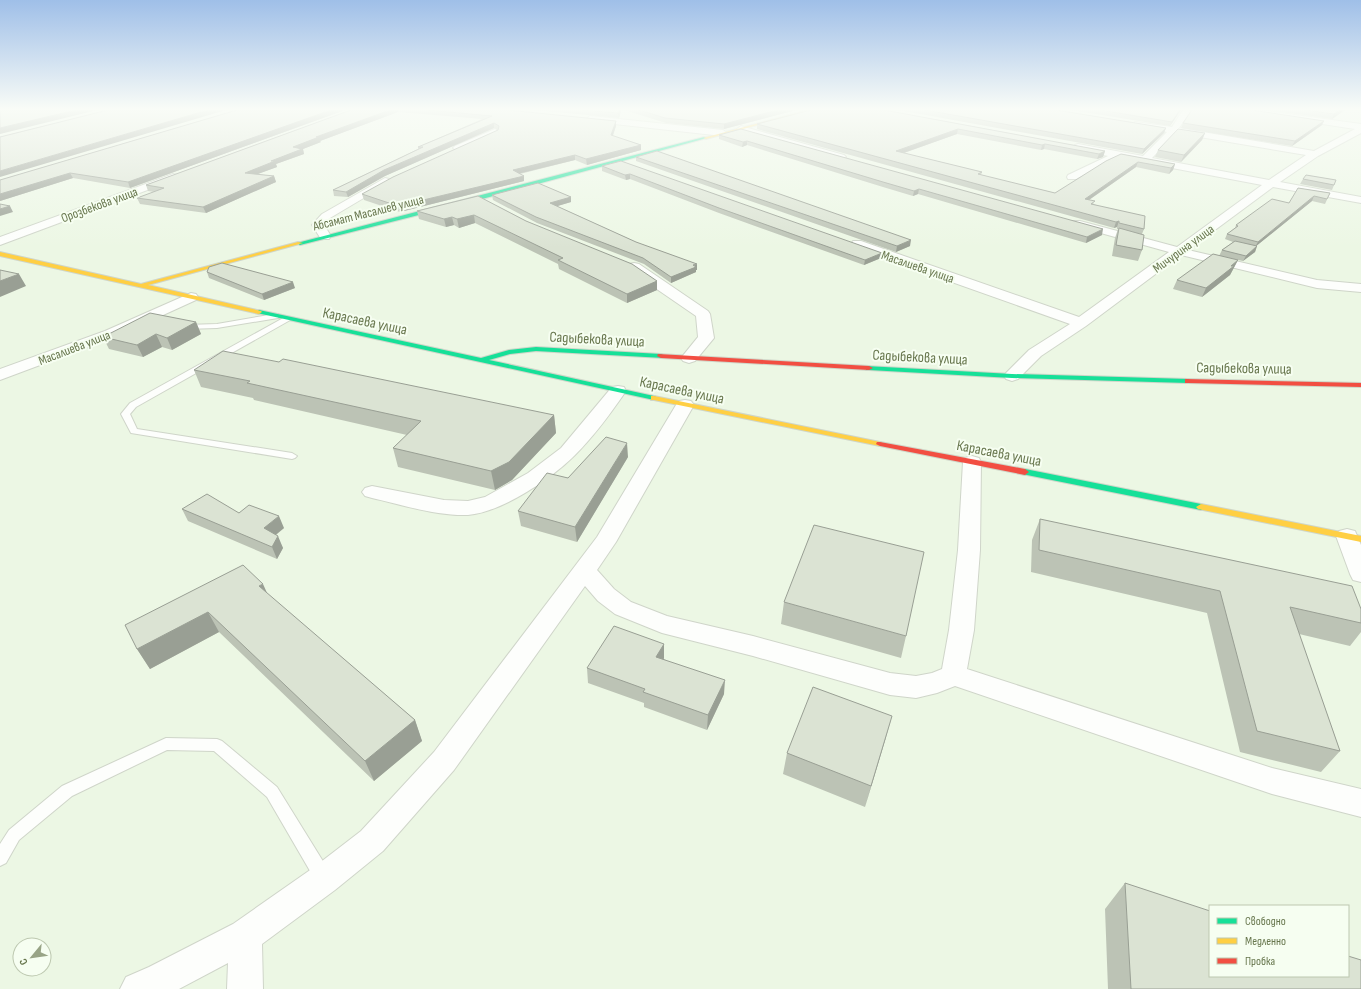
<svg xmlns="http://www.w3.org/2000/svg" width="1361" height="989" font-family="'Sofia Sans Condensed',sans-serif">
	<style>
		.residential { fill: #ecf7e4; fill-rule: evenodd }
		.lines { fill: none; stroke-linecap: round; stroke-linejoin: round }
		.lane-casing { stroke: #cfd5c9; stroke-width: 2 }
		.street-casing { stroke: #cfd5c9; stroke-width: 2 }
		.fast-casing { stroke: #cfd6c9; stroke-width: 2 }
		.slow-casing { stroke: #cfd6c9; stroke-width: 2 }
		.jam-casing { stroke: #cfd6c9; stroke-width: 2 }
		.lane { fill: #fdfefc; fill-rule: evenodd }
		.street { fill: #fdfefc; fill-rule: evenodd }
		.fast { fill: #16e098; fill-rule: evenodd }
		.slow { fill: #ffcf43; fill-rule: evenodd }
		.jam { fill: #f24e42; fill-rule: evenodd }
		.wall { fill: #bcc3b5 }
		.shaded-wall { fill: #999f94 }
		.building { fill: #dbe3d3; stroke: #999f94 }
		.labels { text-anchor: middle; stroke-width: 4; stroke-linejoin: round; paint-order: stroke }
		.far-street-label { font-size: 13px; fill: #68774e; stroke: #f6fef1 }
		.street-label { font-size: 15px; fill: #68774e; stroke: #f6fef1 }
	</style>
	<rect width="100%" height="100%" fill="#f2f8ee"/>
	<!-- residential -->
	<path class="residential" d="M0,110H1361V989H0ZM1210,906H1348V976H1210ZM20,945H44V969H20Z"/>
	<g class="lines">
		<!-- lane casing -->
		<g class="lane-casing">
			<path id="lane" d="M275,314H278V318L217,328L186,329L182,327L186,325L217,324Z
				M285,317H291L292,319L136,407L130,414L137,429L292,453L297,456L295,458L292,459L131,433L121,414L130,403Z
				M166,738L217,739L222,741L277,787L329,871L331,877L329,883L323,885L317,883L267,797L214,751L167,750L72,796L19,840L6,863L0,866V844L9,830L62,786Z"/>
		</g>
		<!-- street casing -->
		<g class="street-casing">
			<path id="street" d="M1183,110H1191L1179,128L1314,151L1355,129L1244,112L1240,110H1259L1361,124V133L1318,156L1280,182L1361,197V203L1273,187L1188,250L1317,280L1361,284V292L1317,288L1181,255L1086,326L1041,356L1018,379L1012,381L1006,379L1004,376L1006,373L1029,350L1070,324L853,247L851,244L853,241H861L1079,317L1169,252L1072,225L1070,223L1072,221H1080L1177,247L1262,185L1119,158L1076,179H1068L1067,177L1068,175L1108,156L1075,149L1073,147L1075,145L1078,144L1143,156L1167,132L1135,126L1134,124L1135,122L1172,127ZM1176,133L1306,155L1269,180L1152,158Z
				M590,116L723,130L727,133L723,136L587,121L586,119Z
				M741,126L844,155L846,157L841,160L738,131L737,129Z
				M495,129L499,132L498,134L461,150L458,151L453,148L455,146Z
				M173,174L177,175L178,177L177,179L0,245V237Z
				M385,178L389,179L390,181L389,183L330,218L324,225L331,236L329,239H321L312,225L322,214Z
				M634,263L639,264L708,311L710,314L714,338L695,361L689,363L683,361L681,358L698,337L696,316L629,270L628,267L629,264Z
				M191,293L196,294L198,297L196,300L115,337L0,380V369L105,331Z
				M618,386L624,387L626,391C611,413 594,436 575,455C551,479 502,512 468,515C436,516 403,505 372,498L365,496L362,492L365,488L372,486L444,500L468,501L485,497L528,473L561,448L612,387Z
				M685,400L691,401L694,405L616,542L597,570L614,589L631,602L667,616L753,636L890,673L916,676L932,673L942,669L949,630L958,550L963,462L965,458L972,456L979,458L981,462L980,550L974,630L967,669L1272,768L1361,789V817L1272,794L955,686L937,693L916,698L890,695L753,656L662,633L615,614L598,601L585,586L454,770L383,851L335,890L262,944L263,989H227L228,963L179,989H120L126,977L149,967L233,924L313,868L361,831L434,752L597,537L676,405L679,401Z
				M1347,529L1355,531L1361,545V582L1353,580L1350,574L1336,536L1339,531Z"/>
		</g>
		<!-- fast casing -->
		<g class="fast-casing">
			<path id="fast" d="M704,137L707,138L482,199L300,245L297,243Z
				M259,310L481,358L509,350L536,347L661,354L665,356L664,358L536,351L510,354L489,360L654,396L658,398L654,400L257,313L256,312Z
				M866,366L1012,374L1188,379L1192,381L1188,383L1012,378L869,370H866Z
				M1025,469L1201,504L1206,507L1201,510L1022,474L1021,472L1022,470Z"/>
		</g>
		<!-- slow casing -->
		<g class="slow-casing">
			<path id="slow" d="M808,110H813L706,139L703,138Z
				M298,242L303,243L148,285L261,311L262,312L259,314L0,256V252L141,284Z
				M651,396H654L880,442L884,444L880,446L654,400H651Z
				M1201,504L1361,536V542L1198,509L1196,507Z"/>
		</g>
		<!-- jam casing -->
		<g class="jam-casing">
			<path id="jam" d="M658,354L869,366L873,368L869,370L661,358L657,356Z
				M1185,379L1361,383V387L1188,383H1185Z
				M877,442H880L1025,469L1029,472L1025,475L880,446L876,444Z"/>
		</g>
		<!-- lane -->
		<use href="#lane" class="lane"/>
		<!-- street -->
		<use href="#street" class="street"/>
		<!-- fast -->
		<use href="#fast" class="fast"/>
		<!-- slow -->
		<use href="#slow" class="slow"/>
		<!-- jam -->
		<use href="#jam" class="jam"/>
	</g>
	<!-- wall -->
	<path class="wall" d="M237,110H345L130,188L73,178L0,201V180Z
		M351,110H508L616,126L613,136L641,145V150L587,165L575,160L520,174L524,181L400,212L364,200L362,194L498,130L494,128L385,176L348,197L334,196L333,190L418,149V147L482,119L398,112L320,141L321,142L303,149L304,154L276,164L277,167L257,174L274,176L276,182L206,213L140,204L137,198L154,192L148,191L146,185Z
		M535,110H621L619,118Z
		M624,110H796L724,129L666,123Z
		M884,110L1105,151L1103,157L1097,159L1044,149L1041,150L957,134L904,153L982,172L981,175L1055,193L1121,154L1175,164L1173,170L1169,174L1136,167L1089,200L1094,204L1144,229L1142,234V250L1138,261L1112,256L1115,238L1118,229H1117V227L1114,228L757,129V124Z
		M898,110H1056L1166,128L1164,133L1142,154Z
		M1071,110H1181L1170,126Z
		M1268,110H1345L1332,119Z
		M1183,123L1322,125L1292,146L1181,128Z
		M741,129L1102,235L1086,243L918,194L913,196L883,187L747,145L742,147L719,139V135Z
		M1205,133L1202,140L1181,162L1155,157L1158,150Z
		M636,157L910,246L896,252L636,161Z
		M621,161L881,258L864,265L719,213L630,179L626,180L602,171V166Z
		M1303,179L1336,180L1332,190L1300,184Z
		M1298,188L1330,193L1325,204L1312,201L1256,246H1257L1255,252L1243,261L1219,256L1222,250L1233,242L1225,239L1227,234L1235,228L1236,225L1289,203Z
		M492,195L571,197V202L557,206L697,270H696V272L671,283L644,264L537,223L493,200Z
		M478,196L526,221L657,281V290L627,303L559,269L558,264L475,223L459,228L454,225L446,227L419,219L417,211Z
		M1238,260L1230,275L1202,297L1173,289L1177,280Z
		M207,272L295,288L264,300L209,278Z
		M196,322L201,334L172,350L162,347L143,357L109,349L103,337Z
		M194,370L554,415L556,433L512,480L495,490L398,467L393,448L407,435L254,400L253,398L201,387Z
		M628,457L577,542L521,526L518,511L568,478Z
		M182,509L239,513L284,528L276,535L283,548L277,559L188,521Z
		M1040,519L1361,609V632L1350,646L1299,634L1340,751L1321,772L1240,752L1207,613L1031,572L1032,540Z
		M267,594L415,720L422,741L374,781L219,632L150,669L137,649L125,625Z
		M784,602L906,636L901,658L781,624Z
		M664,644V659L724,694L707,730L644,707V703L588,683L587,668Z
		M886,737L865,807L783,774L787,753Z
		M1125,883L1361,989H1108L1105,909Z"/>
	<!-- shaded-wall -->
	<path class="shaded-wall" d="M76,110H97L0,134V128Z
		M208,110H226L0,177V171Z
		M331,110H345L130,188L128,182Z
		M390,110H398V112L320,141L321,142L303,149L304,154L276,164L277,167L247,178L245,173L271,161L293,147L316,137Z
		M620,110H621L619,118L618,113Z
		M778,110H796L724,129V124Z
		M1180,110H1181L1170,126L1172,122Z
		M1340,110H1345L1332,119L1334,114Z
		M616,121V126L611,140V135Z
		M1324,121L1322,125L1292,146L1295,141Z
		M494,123V128L385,176L348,197L346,192L384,170Z
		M1166,128L1164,133L1142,154L1144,149Z
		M958,129L957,134L895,156L896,151Z
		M1205,133L1202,140L1181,162L1184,155Z
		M747,141V145L742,147L743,142Z
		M1045,144L1044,149L1041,150L1042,145Z
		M641,145V150L587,165L586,159Z
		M1105,151L1103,157L1097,159L1099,154Z
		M575,155V160L513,175V170Z
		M1138,162L1136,167L1083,204L1085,199Z
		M1175,164L1173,170L1169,174L1171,168Z
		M70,173L73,178L0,201V194Z
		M630,174V179L626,180L625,175Z
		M274,176L276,182L206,213L203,207Z
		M524,176V181L400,212L398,206Z
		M919,189L918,194L913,196L914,191Z
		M1314,196L1312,201L1255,247L1258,242Z
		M571,197V202L551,208L550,203Z
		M10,206L13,212L0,216V209Z
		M474,215L475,223L459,228L457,219Z
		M452,217L454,225L446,227L444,219Z
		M1119,221L1117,227L1114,228L1116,222Z
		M1103,229L1102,235L1086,243L1087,237Z
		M911,240L910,246L896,252L897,246Z
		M1257,246L1255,252L1243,261L1246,256Z
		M882,253L881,258L864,265L865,260Z
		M1238,260L1230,275L1202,297L1206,288Z
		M697,264V270H696V272L671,283V277Z
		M19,274L26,286L0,297V281Z
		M657,281V290L627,303V294Z
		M293,282L295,288L264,300L262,294Z
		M196,322L201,334L172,350L167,338Z
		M156,334L162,347L143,357L137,345Z
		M554,415L556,433L512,480L495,490L491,471Z
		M627,443L628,457L577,542L575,527Z
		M279,516L284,528L269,540L264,528Z
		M278,536L283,548L277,559L272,547Z
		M263,584L272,604L259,586Z
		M208,612L219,632L150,669L137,649Z
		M664,644V658L657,671L656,657Z
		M725,680L724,694L707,730L708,715Z
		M892,716L886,737L865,807L871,786Z
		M415,720L422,741L374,781L365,761Z"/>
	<!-- building -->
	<path class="building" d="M0,110H76L0,128Z
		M108,110H208L0,171V137Z
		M237,110H331L128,182L70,173L0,194V180Z
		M351,110H390L316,137H319L293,147L302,149L271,161H275L245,173L274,176L203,207L137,198L164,188L146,185Z
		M427,110H508L616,121L611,135L641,145L586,159L575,155L513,170L524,176L398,206L362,194L393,177L498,130L499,126L494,123L384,170L346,192L333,190L423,147H418L492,116Z
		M581,110H620L618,113Z
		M639,110H778L724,124L665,118Z
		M811,110H884L1105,151L1099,154L1045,144L1042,145L958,129L896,151L982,172L978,174L1055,193L1106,161L1121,154L1175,164L1171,168L1138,162L1085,199L1095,201L1091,204L1145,216L1144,229L1119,223V221L1116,222L757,124Z
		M925,110H1056L1166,128L1144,149Z
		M1100,110H1180L1172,122Z
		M1192,110H1252L1324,121L1295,141L1183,123Z
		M1305,110H1340L1334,114Z
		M741,129L1103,229L1087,237L919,189L914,191L883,182L747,141L743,142L719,135Z
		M1178,129L1205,133L1184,155L1158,150Z
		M657,151L911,240L897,246L636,157Z
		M621,161L882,253L865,260L719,208L630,174L625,175L602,166Z
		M1306,175L1336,180L1334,185L1303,179Z
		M538,183L571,197L550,203L636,242L697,264L693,265L696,267L671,277L643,258L536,217L492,195Z
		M1298,188L1330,193L1327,199L1314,196L1258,242L1227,234L1238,226L1236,225L1272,199L1289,203Z
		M478,196L526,221L632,264L657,281L627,294L558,260L563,258L474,215L457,219L452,217L444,219L417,211Z
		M0,204L10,206L0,209Z
		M1119,228L1144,235L1142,250L1116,245Z
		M1235,241L1257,246L1246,256L1222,250Z
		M1213,254L1238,260L1231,266H1234L1206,288L1177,280Z
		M222,263L293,282L262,294L207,272L209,267Z
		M0,270L19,274L0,281Z
		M150,313L196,322L167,338L156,334L137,345L103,337Z
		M223,351L279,362L283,359L554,415L509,462L491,471L393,448L421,421L247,383L250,381L194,370Z
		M606,437L627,443L575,527L518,511L547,473L568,478Z
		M207,494L239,513L249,505L279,516L264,528L278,536L272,547L182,509Z
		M1040,519L1352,586L1361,609V623L1290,607L1340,751L1257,731L1220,591L1039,550Z
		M814,525L924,552L906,636L784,602Z
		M243,565L263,584L259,586L415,720L365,761L208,612L137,649L125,625Z
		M614,626L664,644L656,657L725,680L708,715L643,692L645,689L587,668Z
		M813,687L892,716L871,786L787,753Z
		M1125,883L1210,911V976H1348V956L1361,960V989H1131Z"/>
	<!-- sky -->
	<linearGradient id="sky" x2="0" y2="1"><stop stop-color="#9fbfe8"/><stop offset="0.44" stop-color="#f9fcf7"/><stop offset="1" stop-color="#f9fcf7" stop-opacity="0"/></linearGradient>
	<rect width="1361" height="248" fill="url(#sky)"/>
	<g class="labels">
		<!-- far-street labels -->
		<g class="far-street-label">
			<text transform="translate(99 204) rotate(-20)" y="5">Орозбекова улица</text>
			<text transform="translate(368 212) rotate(-14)" y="5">Абсамат Масалиев улица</text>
			<text transform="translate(1183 248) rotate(-36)" y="5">Мичурина улица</text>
			<text transform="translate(918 266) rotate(19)" y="5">Масалиева улица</text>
			<text transform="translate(74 347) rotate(-21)" y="5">Масалиева улица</text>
		</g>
		<!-- street labels -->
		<g class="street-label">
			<text transform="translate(365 321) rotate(12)" y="5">Карасаева улица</text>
			<text transform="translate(597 339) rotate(3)" y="5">Садыбекова улица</text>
			<text transform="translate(920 357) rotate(3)" y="5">Садыбекова улица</text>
			<text transform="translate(1244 368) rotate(1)" y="5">Садыбекова улица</text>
			<text transform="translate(682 390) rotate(12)" y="5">Карасаева улица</text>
			<text transform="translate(999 453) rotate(11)" y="5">Карасаева улица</text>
		</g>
	</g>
	<!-- legend -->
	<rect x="1209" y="905" width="140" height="72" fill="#f6fef1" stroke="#bdc8b0"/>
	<rect x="1217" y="918" width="20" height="6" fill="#16e098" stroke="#bdc8b0"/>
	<text x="1245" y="925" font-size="12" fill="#68774e">Свободно</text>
	<rect x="1217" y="938" width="20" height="6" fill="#ffcf43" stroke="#bdc8b0"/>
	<text x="1245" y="945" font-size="12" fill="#68774e">Медленно</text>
	<rect x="1217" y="958" width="20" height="6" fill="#f24e42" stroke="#bdc8b0"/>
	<text x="1245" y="965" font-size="12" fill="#68774e">Пробка</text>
	<!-- north arrow -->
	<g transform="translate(32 957) rotate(241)"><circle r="19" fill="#f6fef1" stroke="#bdc8b0"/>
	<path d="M0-3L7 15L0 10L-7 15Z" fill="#98a486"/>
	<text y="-6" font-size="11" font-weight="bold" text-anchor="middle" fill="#68774e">С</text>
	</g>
</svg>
